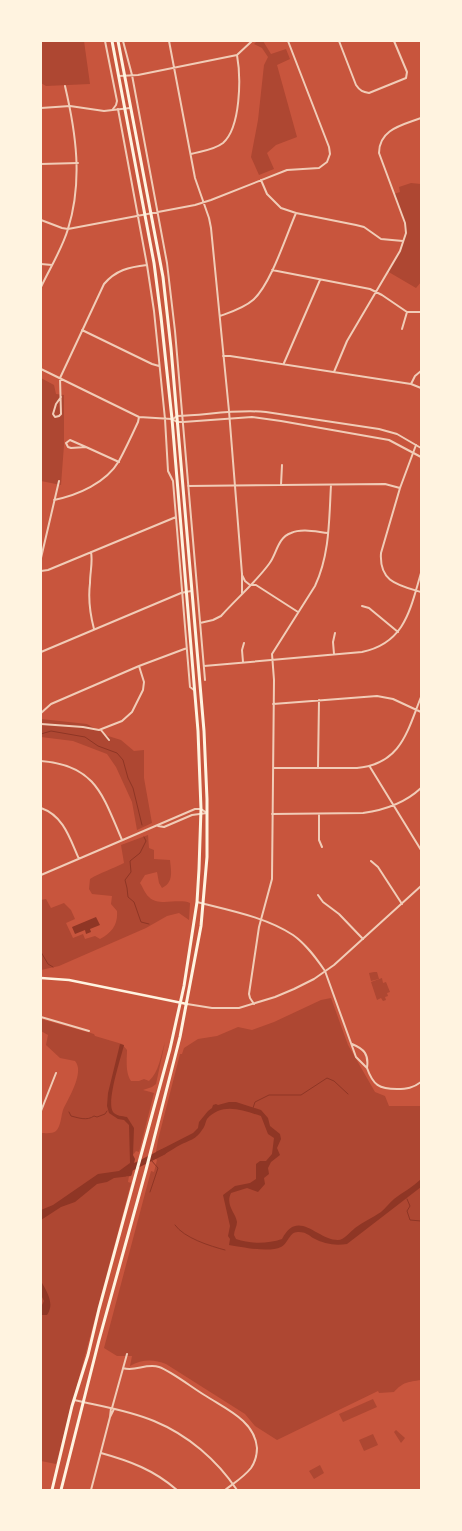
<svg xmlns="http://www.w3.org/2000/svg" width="462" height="1531" font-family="'DejaVu Sans',sans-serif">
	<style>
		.green { fill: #ae4732 }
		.water { fill: #8f3625 }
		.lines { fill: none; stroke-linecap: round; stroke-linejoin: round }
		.stream { stroke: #8f3625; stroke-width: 1 }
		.river { stroke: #8f3625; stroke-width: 6 }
		.minor { stroke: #f1ccb7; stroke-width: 2 }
		.tertiary { stroke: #f1ccb7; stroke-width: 2 }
		.secondary { stroke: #fff3e0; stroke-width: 2.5 }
		.primary { stroke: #fff3e0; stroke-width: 3 }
	</style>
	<rect width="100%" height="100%" fill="#c8553d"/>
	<!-- green -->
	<path class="green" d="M41,41H84L90,84L46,86L41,83Z
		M257,41H263L271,54L286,49L290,59L277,65L297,137L276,145L267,153L274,169L259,175L251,157L258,120L264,65L268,57L262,48L254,44Z
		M411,183L421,184V282L416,288L387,271C394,261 406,243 405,231C404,218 398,206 394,194L400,192L399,187Z
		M41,378L54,385L56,394L64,395V445L61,485L41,481Z
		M41,719L87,724L108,736L121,740L134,751L144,750V778L152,823L137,830L132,802L116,767L107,754L73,741L41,737Z
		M148,835L149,848L154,850V859L170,860C171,871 174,882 162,888L159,883L157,872L145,875L140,883C143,887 145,894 149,897C158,907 178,898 190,903L189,920L179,913L167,916L146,928L59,966L41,970V900L46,899L51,908L64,903L71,910L75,919L66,923L73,938L83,934L85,939L95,936L100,939C112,932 118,925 117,911L111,904L112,896L92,894L89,889L90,879C101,872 113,869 124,863L121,845Z
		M374,972H377L379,979L371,981L369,973Z
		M382,978L383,983L386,982L390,992L387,993L388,996L385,997L386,1000L383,1001L381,998L377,1000L371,982Z
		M331,998L348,1045L375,1092L385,1096L389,1106H421V1380C408,1382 403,1382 394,1392L379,1393L378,1391L277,1440L255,1426L245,1414L166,1364C154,1359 142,1359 130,1366L132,1356H117L104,1348L151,1171L154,1172L157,1160L155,1158H157L158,1152H156L158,1140L180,1054H182L184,1048L198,1039L217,1036L238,1027L252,1030L274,1022L321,1000Z
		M41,1019L94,1034L95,1036L122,1044L127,1050C127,1059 125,1072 131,1081H139L144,1079L149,1081C159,1072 161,1055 165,1042L156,1084L152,1087L143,1090L154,1093L139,1152L136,1151L133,1155L134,1151L126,1177L129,1176L128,1182L131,1183L56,1464L41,1461V1133C45,1133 53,1134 56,1131C61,1126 61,1116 63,1110C68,1099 85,1072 75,1061L60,1058L46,1045L48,1035L41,1031Z
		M373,1399L377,1407L343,1422L339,1414Z
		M396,1430L405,1438L401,1443L394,1432Z
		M373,1434L378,1445L364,1451L359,1440Z
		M320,1465L324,1473L314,1479L309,1471Z"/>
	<!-- water -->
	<path class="water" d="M96,917L100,925L90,929L91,932L86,934L85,930L75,934L72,927Z
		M120,1044L124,1045C121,1058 106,1102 113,1112C116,1116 122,1116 127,1117L134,1128L133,1155L135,1159L132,1174L131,1176L114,1178L107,1182L97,1184L75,1202L61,1207L41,1220V1210L53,1205L98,1174L119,1171L130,1163L129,1125L124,1120L118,1119L109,1113L107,1106L108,1093Z
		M229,1102H236L261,1110L268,1118L270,1126L280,1134L281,1139L277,1148L280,1155L271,1162L268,1168L269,1174L264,1178L265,1184L258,1192L247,1188L231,1193C225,1205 236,1213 237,1222C237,1226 234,1231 234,1235L236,1239C251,1244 267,1244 282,1239C298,1208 317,1240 338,1240C344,1240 350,1232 355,1228C363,1222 372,1218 381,1212C386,1208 389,1203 394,1199C403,1192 413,1187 421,1179V1187L347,1244C335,1246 324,1244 313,1238C309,1235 305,1232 299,1232C289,1231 289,1243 281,1247C269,1253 242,1247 229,1245L230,1239L228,1236L230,1226L223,1195L235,1186L250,1183L256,1179V1164L260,1161H266L272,1154L274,1138L268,1134L261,1116C242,1110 222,1102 207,1119C205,1123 205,1127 202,1130C197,1139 188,1141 180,1145C171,1150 165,1155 155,1158L156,1152L193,1133L198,1128L199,1122L208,1111L212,1108L213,1105L216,1104L218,1105Z
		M41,1281C47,1292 55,1304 47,1315H41V1307L44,1301L41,1295Z"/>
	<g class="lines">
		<!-- stream -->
		<path class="stream" d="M41,734L51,731L85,737L98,746L117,753L123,760L128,778L133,788L142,825
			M144,837L146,841L140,853L130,861L131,872L125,880L127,888L128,897L134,902L141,922L149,924
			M41,952L48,964L53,967
			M253,1108L255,1102L269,1095H301L327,1078L334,1081L348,1094
			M69,1112L71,1116C79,1118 87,1121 94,1116L97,1117L105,1114L107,1111
			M150,1192L158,1168L151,1160
			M407,1199L410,1206L407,1211L410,1220L421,1221
			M175,1225C184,1238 210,1246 225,1250"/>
		<!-- river -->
		<path class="river" d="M127,1170C139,1164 151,1158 163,1152"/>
		<!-- minor -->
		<path class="minor" d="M105,41L117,101L116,105L113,109
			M123,41L132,75L167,263L175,331L205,680
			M169,41L195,178L209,218L211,228L229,411L242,574
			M339,41L356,85C360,91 363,92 369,93L406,78L407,72L394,41
			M119,76L138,75L237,55L252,41
			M118,109L147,265L154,311L165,419L168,471L173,481L190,687L194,690
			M191,154C202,151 214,150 223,143C241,127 241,77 237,55
			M41,164L78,163
			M261,180L267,194L281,208L296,213L356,225L364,227L381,239L403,241
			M41,220L62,228L68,229L195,205L211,200L287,170L319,168L327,162L330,154L329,147L288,41
			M41,264L52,265
			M272,270L370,289L382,295L407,312H421
			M41,287C50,268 62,249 68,229C83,181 76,133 65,86
			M220,316C231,312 244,308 253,300C271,284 286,236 296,213
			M402,329L407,312
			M82,330L152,364L159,366
			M223,356H230L411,384L421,388
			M284,363L320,280
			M41,369L139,417L172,419
			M334,372L347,341L400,251L406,233L405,223L379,153C379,129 403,125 421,118
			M411,384L415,376L421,371
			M61,397L56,404L53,414L55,417L59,416L61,414L60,378L104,284C116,270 129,267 147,265
			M70,440L86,447L71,448L68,447L66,443Z
			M416,445L400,488L381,553C379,582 398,585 421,592
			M86,447L119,462
			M281,485L282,465
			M188,486L385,484L400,488
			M54,500C78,495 106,483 119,461C126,448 132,435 138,422L139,417
			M91,552C93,562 90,572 90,583C88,599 90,614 94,629
			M41,558L59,481
			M41,571L48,570L176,517
			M250,585H256L298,612
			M362,606L369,608L398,632
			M200,623L213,620L221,616C236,599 255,583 269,564C277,554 277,538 291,533C302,528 317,532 328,533
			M334,654L333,642L335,633
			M243,662L242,650L244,643
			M204,666L362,652C405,643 410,610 421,573
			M273,704L377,696L393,699L421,712
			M41,713L51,704L139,666L187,648
			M41,724L83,727L99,730L122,721L132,712L143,690L144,682L139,666
			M101,730L109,740
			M41,761C96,765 103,796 122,840
			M370,767L421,850
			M273,768H357C401,764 407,732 421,697
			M318,768L319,700
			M41,808C64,816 70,839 79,859
			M272,814L363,813C385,810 405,803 421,788
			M319,814V840L322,847
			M158,826L164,827L192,815L207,813
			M371,861L378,867L402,904
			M41,875L195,809H201L207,813
			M318,895L323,902L339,914L363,939
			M325,971L356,1057L367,1068C369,1054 364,1049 352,1044
			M254,1004L250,998L249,994L259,927L272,879L274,680L272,654L315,586C330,554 329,519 331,485
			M41,1017L89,1031
			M367,1068C373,1085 379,1089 397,1089C407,1089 413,1088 421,1082
			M41,1111L56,1073
			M123,1368C135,1372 146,1363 159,1367C171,1371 194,1389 206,1396C226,1409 255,1421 257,1448C257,1455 255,1462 251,1468C244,1477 234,1483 225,1490
			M112,1408L127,1354
			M110,1417L111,1408
			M101,1453C130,1461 154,1470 177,1490
			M91,1490L110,1417L114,1409"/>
		<!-- tertiary -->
		<path class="tertiary" d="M41,108L70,106L104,111L130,108
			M172,419L177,422H183L252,417L281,421L389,440L421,457
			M173,419L177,416C207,415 236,409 266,412L379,429L397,434L421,448
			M242,574V593
			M242,575L245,581L250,585
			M41,652L181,593L191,591
			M197,902C228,910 266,917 293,935C306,944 316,958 325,971
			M187,1004L212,1008H239L275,997L294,989L314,979L334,965L421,886
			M74,1400C100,1406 128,1410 154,1421C188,1435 217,1460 237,1490"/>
		<!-- secondary -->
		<path class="secondary" d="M41,978L69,980L187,1004"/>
		<!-- primary -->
		<path class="primary" d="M52,1490L72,1406L88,1355L99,1309L170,1049L184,986L197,902L199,869L201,809L198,731L172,419L161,317L154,263L112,41
			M61,1490L99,1340L146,1170L180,1037L201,926L207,857V799L204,731L171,348L163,277L118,41"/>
	</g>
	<!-- border -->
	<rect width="462" height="1531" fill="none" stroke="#fff3e0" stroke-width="84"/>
</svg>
